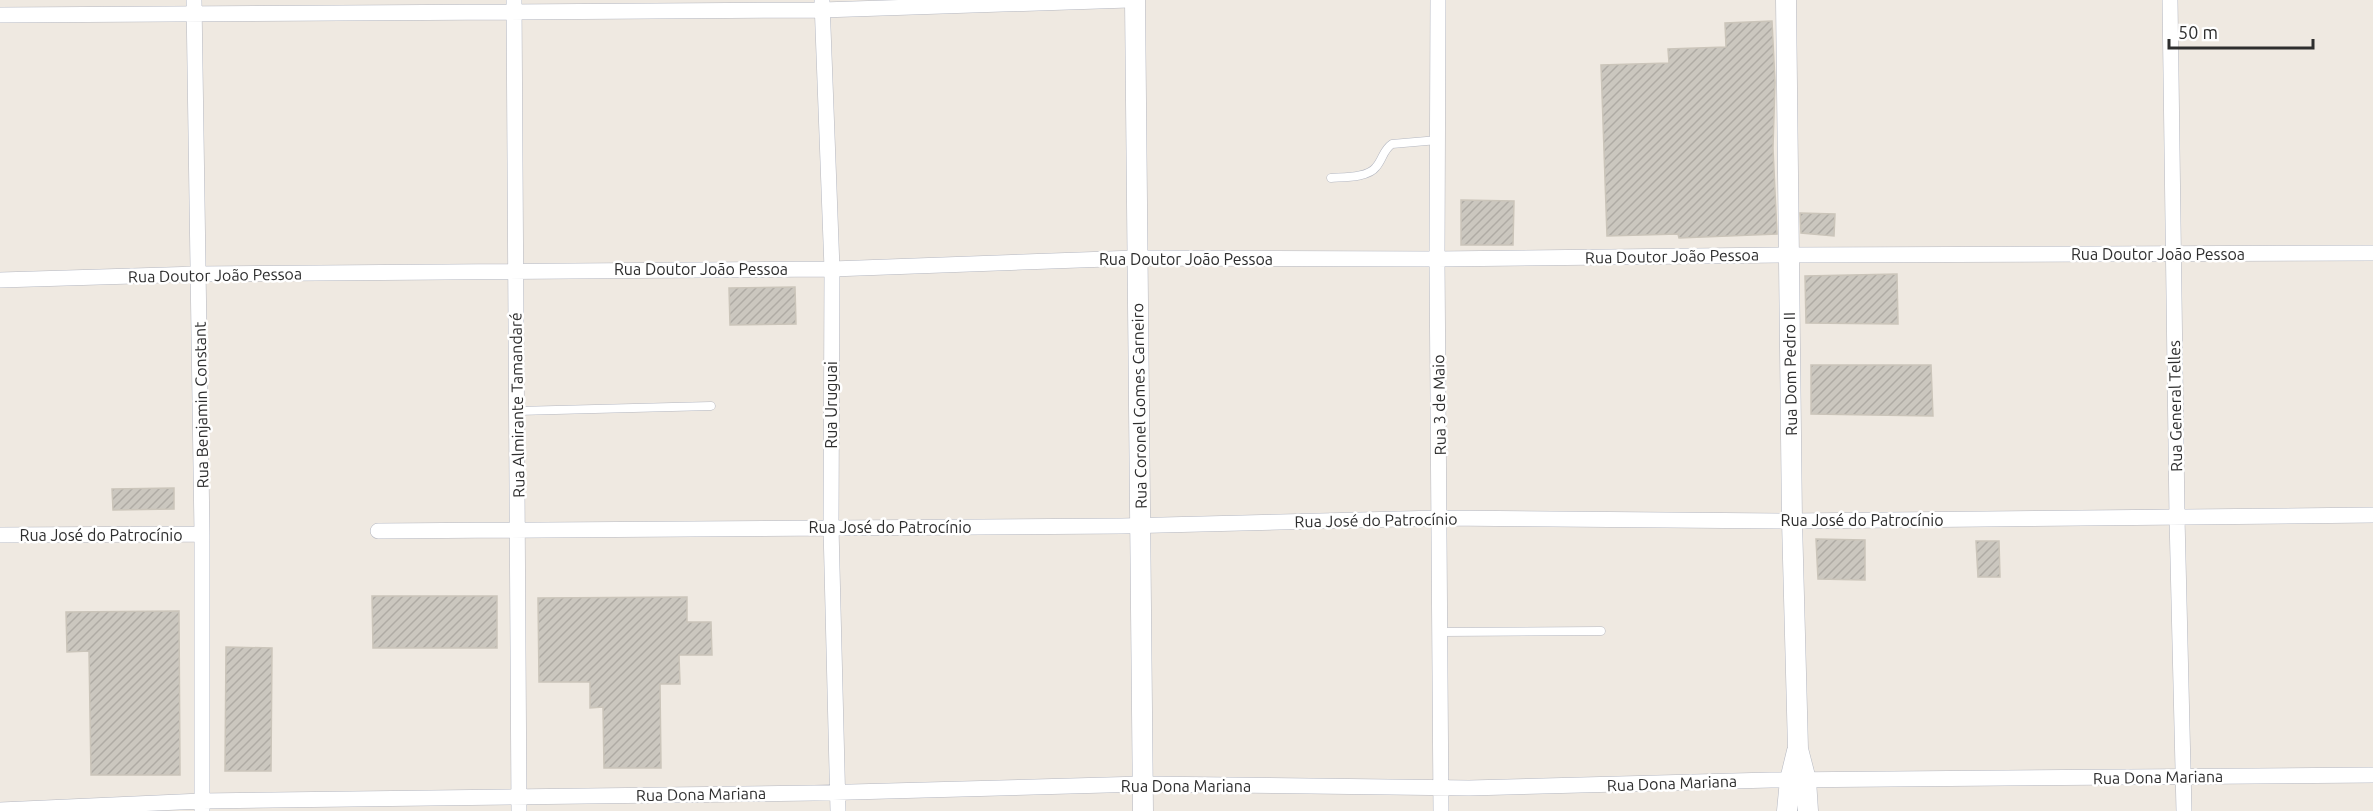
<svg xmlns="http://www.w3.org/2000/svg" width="2373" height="811" font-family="Ubuntu,sans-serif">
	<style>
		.building { fill: url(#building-hatch); stroke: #cbc5ba; stroke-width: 1.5 }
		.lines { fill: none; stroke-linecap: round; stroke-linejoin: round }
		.service-casing { stroke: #b4b7c1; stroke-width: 9 }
		.minor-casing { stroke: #b4b7c1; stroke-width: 16 }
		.tertiary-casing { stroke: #b4b7c1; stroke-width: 21 }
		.service { stroke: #fff; stroke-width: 8 }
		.minor { stroke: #fff; stroke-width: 15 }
		.tertiary { stroke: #fff; stroke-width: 20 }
		.labels { text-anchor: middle; stroke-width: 5; stroke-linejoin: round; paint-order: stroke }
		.street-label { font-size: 16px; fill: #2e2e2e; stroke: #fff }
	</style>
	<defs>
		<pattern id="building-hatch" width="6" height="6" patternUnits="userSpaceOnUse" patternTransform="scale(1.5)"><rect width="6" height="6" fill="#cbc7bf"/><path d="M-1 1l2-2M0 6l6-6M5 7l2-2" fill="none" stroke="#afaba4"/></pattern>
	</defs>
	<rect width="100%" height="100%" fill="#efe9e1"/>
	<!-- building -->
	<path class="building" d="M1772,21L1775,82L1773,148L1777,234L1679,238L1678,234L1607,236L1601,65L1669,63L1668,49L1726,47L1725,23Z
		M1461,200L1514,201L1513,245H1461Z
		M1800,213L1835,214L1834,236L1801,233Z
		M1897,274L1898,324L1806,323L1805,276Z
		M795,287L796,324L730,325L729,288Z
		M1811,365H1931L1933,416L1811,414Z
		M174,488V509L113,510L112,489Z
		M1816,539L1865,540V580L1818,579Z
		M1976,541H1999L2000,577H1978Z
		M372,596H497V648H373Z
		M687,597V622H711L712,655H679L680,684H660L661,768H604L603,707L590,708V682H539L538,598Z
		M179,611L180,775H91L89,651L67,652L66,612Z
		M226,647L272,648L271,771H225Z"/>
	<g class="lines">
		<!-- service casing -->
		<g class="service-casing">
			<path id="service" d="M1331,178C1343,177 1368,178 1376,167C1383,159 1383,150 1392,144L1438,140
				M517,411L711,406
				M1441,632L1601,631"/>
		</g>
		<!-- minor casing -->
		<g class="minor-casing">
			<path id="minor" d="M194,0L202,534V811
				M514,0L519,811
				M1438,0L1437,259L1441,811
				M2170,0L2177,517L2184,811
				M822,1L832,269L831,527L838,811
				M0,15L822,10L1129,0
				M0,280L199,274L832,269L1136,258L1437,259L1789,255L2373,253
				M378,531L1122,526L1440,518L1792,521L2373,515
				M0,535L202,534
				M0,810L202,801L814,793L1143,784L1469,788L1771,780L2373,775"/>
		</g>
		<!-- tertiary casing -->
		<g class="tertiary-casing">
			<path id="tertiary" d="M1135,0L1143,811
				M1786,0L1792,521L1798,749L1806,780L1808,811
				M1787,811L1790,780L1797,751"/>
		</g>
		<!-- service -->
		<use href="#service" class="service"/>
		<!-- minor -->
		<use href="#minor" class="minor"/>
		<!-- tertiary -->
		<use href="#tertiary" class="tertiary"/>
	</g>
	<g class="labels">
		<!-- street labels -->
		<g class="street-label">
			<text x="2158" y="260">Rua Doutor João Pessoa</text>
			<text transform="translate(1672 256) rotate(-1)" y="6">Rua Doutor João Pessoa</text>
			<text x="1186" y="265">Rua Doutor João Pessoa</text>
			<text x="701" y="275">Rua Doutor João Pessoa</text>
			<text transform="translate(215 275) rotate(-1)" y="6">Rua Doutor João Pessoa</text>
			<text transform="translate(1790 374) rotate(-91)" y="6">Rua Dom Pedro II</text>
			<text transform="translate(201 405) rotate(-91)" y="6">Rua Benjamin Constant</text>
			<text transform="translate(517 405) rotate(-91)" y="6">Rua Almirante Tamandaré</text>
			<text transform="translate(831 405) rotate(-90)" y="6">Rua Uruguai</text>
			<text transform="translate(1439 405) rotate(-91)" y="6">Rua 3 de Maio</text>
			<text transform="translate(1139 406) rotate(-91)" y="6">Rua Coronel Gomes Carneiro</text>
			<text transform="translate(2175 406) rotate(-91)" y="6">Rua General Telles</text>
			<text transform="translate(1376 520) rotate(-1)" y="6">Rua José do Patrocínio</text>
			<text x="1862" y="526">Rua José do Patrocínio</text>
			<text x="890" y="533">Rua José do Patrocínio</text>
			<text x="101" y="541">Rua José do Patrocínio</text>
			<text transform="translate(2158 777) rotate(-1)" y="6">Rua Dona Mariana</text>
			<text transform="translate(1672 783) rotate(-2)" y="6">Rua Dona Mariana</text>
			<text x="1186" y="792">Rua Dona Mariana</text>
			<text transform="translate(701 794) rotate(-1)" y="6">Rua Dona Mariana</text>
		</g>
	</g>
	<!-- scale -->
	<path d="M2169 39v9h144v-9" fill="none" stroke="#2e2e2e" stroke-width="3"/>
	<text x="2178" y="39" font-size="18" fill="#2e2e2e" stroke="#ffffff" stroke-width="4.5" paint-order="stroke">50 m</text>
</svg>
